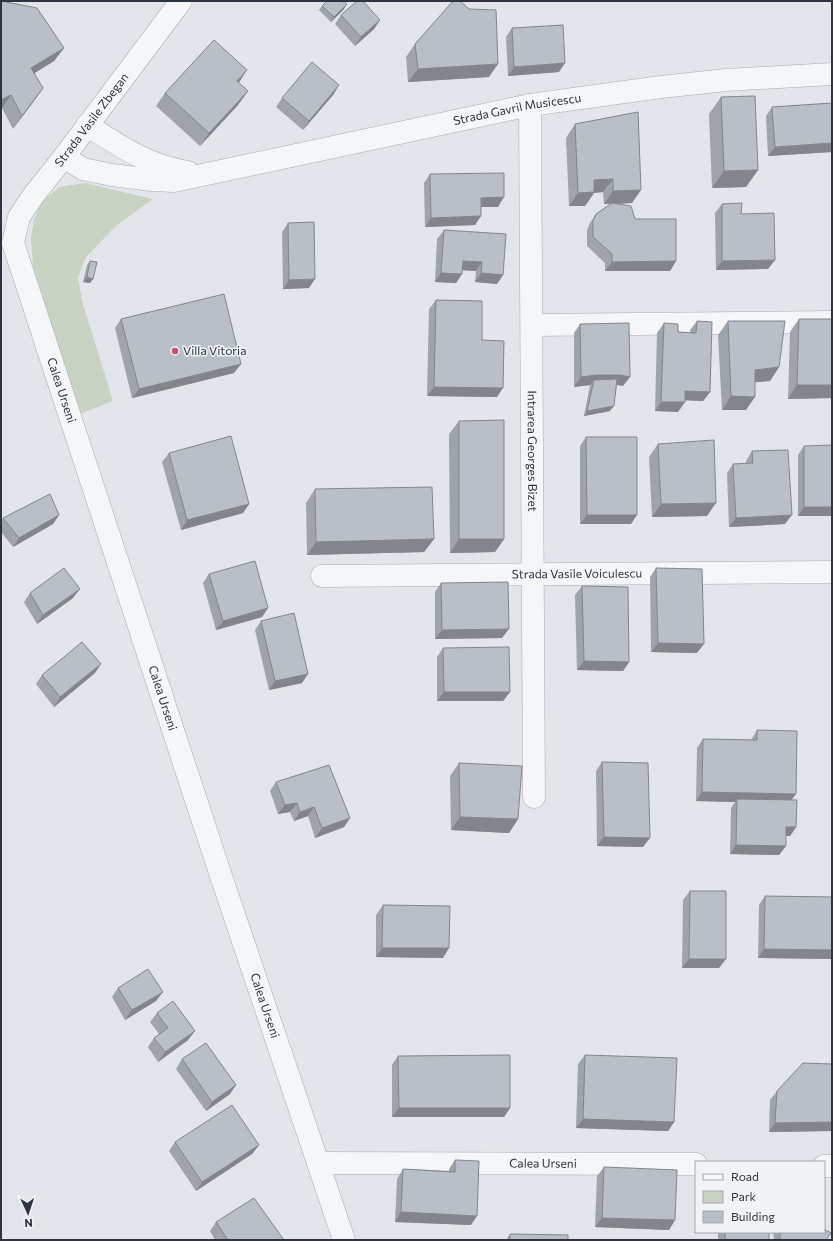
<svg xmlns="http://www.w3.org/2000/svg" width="833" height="1241" font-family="Commissioner,sans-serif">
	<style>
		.green { fill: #c8d3c4 }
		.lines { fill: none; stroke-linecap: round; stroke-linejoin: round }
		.minor-casing { stroke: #a7acb3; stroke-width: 23 }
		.minor { stroke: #f4f6f8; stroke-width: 22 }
		.wall { fill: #9fa4aa }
		.shaded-wall { fill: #82868b }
		.building { fill: #b9bfc6; stroke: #82868b }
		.poi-dot { fill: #c55069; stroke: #f1f4f7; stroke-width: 1.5 }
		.labels { text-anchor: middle; stroke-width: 3; stroke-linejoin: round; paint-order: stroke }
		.street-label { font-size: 12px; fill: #2b3440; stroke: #f1f4f7 }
		.poi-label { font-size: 12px; fill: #2b3440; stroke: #f1f4f7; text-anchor: start }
	</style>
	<rect width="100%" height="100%" fill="#e2e5e9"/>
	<!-- green -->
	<path class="green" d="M85,183L153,199L117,225L86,257L78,277L82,301L113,401L80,414L33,267L31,237L34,220L43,201L59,187Z"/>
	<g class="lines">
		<!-- minor casing -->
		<g class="minor-casing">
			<g id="minor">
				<path id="s1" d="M530,105L534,797"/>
				<path d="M87,125C119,146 149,166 188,172"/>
				<path id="s2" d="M64,157L83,169L112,175L152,180L174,181L530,105L661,87L726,80L832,74"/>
				<path id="s3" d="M13,243L220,873L344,1240"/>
				<path id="s4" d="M13,243L19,217L33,196L64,157L181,1"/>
				<path d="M532,325L832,322"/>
				<path id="s5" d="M322,576L832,572"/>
				<path id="s6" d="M318,1163L696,1164"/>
				<path d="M824,1166H832"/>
			</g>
		</g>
		<!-- minor -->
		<use href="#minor" class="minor"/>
	</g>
	<!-- wall -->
	<path class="wall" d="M1,1L64,48L54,61L34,73L43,88L13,129L2,108L1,109Z
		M322,6L344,9L331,22L319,10Z
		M469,9L489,77L408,82L406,57L415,44Z
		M341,15L380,20L374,29L355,46L335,24Z
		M512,28L559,72L508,76L506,37Z
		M238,83L248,91L238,105L200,146L156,106L165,93Z
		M339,85L333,95L303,130L276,107L282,98Z
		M721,97L758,170L746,187L712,188L709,114Z
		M832,103V152L768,156L766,116L772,107Z
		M575,124L632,203L618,204L635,219L676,261L670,271H605V263L587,246V230L590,223L596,214L610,204H604L603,192L594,193L585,206H569L566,138Z
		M430,174L498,207H481L475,225L425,227L424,183Z
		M722,204L741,214L775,260L768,269L716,270L715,213Z
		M288,223L309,288L283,289L282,232Z
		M444,230L503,275L497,284L475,282L476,271L463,270L462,274L456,283L435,282L437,239Z
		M90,261L93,279L90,283L83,282L87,265Z
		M436,300L482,340L497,397L427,396L429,309Z
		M121,319L234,373L132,398L115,328Z
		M799,319H832V398L788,399L790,332Z
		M697,321L710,392L703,401L685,400L678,412L655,411L657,333L664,323L678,332H690V330Z
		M728,321L779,367L770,381L755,382L746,410H722L718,335Z
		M580,324L623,386L617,385L610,411L584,416L590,385L574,387V333Z
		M459,421L504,539L495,552L450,553L449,434Z
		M586,437L631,524H580V446Z
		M658,444L707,516L652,517L649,457Z
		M804,446L832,516H798V455Z
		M752,451L785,524L729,527L727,473L733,464L746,463V461Z
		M169,453L249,504L243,513L181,530L162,462Z
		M315,489L434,539L424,552L307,555L306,503Z
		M59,515L53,524L13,547L1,532V521L3,518Z
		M656,568L697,653L651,652L650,577Z
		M209,574L268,608L262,617L216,630L203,583Z
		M441,583L502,638L435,639V592Z
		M582,586L629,662L623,671L577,670L575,595Z
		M30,593L73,598L37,624L24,602Z
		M261,621L302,683L269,690L255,630Z
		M443,648L510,692L503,701H437V657Z
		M95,673L54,707L36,684L42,675Z
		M757,730L796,794L791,800L796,827L790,836H786V846L779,855L730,854L731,808L735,802L696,801L697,748L703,739L751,740Z
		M602,762L643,847L597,846L596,771Z
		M459,763L518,819L509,833L451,830L450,776Z
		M276,782L350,818L344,827L315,838L308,816L294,821L290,812L278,814L270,791Z
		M690,891L719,968H682L683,900Z
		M765,896L832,897V959L758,958L759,905Z
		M383,905L443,958L376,957V915Z
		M118,988L156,1001L125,1020L112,997Z
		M157,1013L188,1040L158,1062L148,1047L154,1038L159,1034L150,1022Z
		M585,1055L674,1122L668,1131L576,1128L578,1064Z
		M398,1056L510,1108L504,1117H392V1065Z
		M182,1059L230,1094L206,1111L176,1069Z
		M832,1064V1131L769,1132L770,1100L777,1091Z
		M175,1142L259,1145L252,1154L196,1191L169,1151Z
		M455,1160L471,1225L395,1222L397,1179L403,1169L449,1171V1169Z
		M604,1167L675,1220L669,1230L595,1227L597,1176Z
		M216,1222L284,1240H215L210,1231Z
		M718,1232H769V1240H718Z
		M773,1232H824L826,1240H774Z
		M510,1234L568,1240H506Z"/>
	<!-- shaded-wall -->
	<path class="shaded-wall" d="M347,4L344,9L331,22L334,17Z
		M380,20L374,29L355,46L361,37Z
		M64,48L54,61L22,81L31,68Z
		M565,63L559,72L508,76L514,67Z
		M498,64L489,77L408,82L418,69Z
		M247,70L238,84L237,81Z
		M339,85L333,95L303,130L309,121Z
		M43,88L34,101L13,129L22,116Z
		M248,91L238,105L200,146L209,133Z
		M11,95L2,108L1,109V100Z
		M832,143V152L768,156L775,147Z
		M758,170L746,187L712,188L724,171Z
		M613,179L603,192L594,193L585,206H569L578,193L594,180Z
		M641,190L632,203L604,204L613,191Z
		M504,197L498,207H474L481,198Z
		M481,216L475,225L425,227L431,218Z
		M775,260L768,269L716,270L722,261Z
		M463,261L482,262L476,271L457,270Z
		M676,261L670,271H605L612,262Z
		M441,273L462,274L456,283L435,282Z
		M481,273L503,275L497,284L475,282Z
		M87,277L93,279L90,283L83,282Z
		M315,279L309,288L283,289L289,280Z
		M241,364L234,373L132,398L139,389Z
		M779,367L770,381L746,383L755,370Z
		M597,375H620L630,377L623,386L594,380L590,385L574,387L581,377Z
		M797,385H832V398L788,399Z
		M434,387L503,388L497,397L427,396Z
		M685,391L710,392L703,401L679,400Z
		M731,396L755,397L746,410H722Z
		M661,402H685L678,412L655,411Z
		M614,406L610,411L584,416L587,411Z
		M716,503L707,516L652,517L661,504Z
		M249,504L243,513L181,530L187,520Z
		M804,507H832V516H798Z
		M59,515L53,524L13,547L19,538Z
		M587,515H637L631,524H580Z
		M792,515L785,524L729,527L736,518Z
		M434,539L424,552L307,555L316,542Z
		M459,539H504L495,552L450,553Z
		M80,589L73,598L37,624L43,615Z
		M268,608L262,617L216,630L223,621Z
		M509,629L502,638L435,639L442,630Z
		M658,643L704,644L697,653L651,652Z
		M584,661L629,662L623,671L577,670Z
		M101,664L95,673L54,707L60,697Z
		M308,674L302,683L269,690L275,681Z
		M444,692H510L503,701H437Z
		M702,792L796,794L789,803L737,799L735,802L696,801Z
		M297,803L290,812L278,814L285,805Z
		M314,807L308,816L294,821L300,812Z
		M460,817L518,819L509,833L451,830Z
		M350,818L344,827L315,838L322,828Z
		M786,827H796L790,836H780Z
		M604,837L650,838L643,847L597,846Z
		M736,845L786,846L779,855L730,854Z
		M382,948H449L443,958L376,957Z
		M764,949L832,950V959L758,958Z
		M689,959H726L719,968H682Z
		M163,992L156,1001L125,1020L132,1010Z
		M195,1031L188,1040L158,1062L165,1052Z
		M236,1085L230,1094L206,1111L212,1102Z
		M399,1108H510L504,1117H392Z
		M583,1119L674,1122L668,1131L576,1128Z
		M832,1122V1131L769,1132L775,1123Z
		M259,1145L252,1154L196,1191L202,1182Z
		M401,1212L477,1216L471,1225L395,1222Z
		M602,1218L675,1220L669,1230L595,1227Z"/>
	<!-- building -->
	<path class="building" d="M1,1L37,8L64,48L31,68L43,88L22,116L11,95L1,100Z
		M327,1H344L347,4L334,17L322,6Z
		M357,1H363L380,20L361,37L341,15Z
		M453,1H460L469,9L496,10L498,64L418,69L415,44Z
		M563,25L565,63L514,67L512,28Z
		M214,40L247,70L237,81L248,91L209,133L165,93Z
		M312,62L339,85L309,121L282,98Z
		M755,96L758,170L724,171L721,97Z
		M832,103V143L775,147L772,107Z
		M638,112L641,190L613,191V179L594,180V192L578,193L575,124Z
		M504,173V197L481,198V216L431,218L430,174Z
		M612,203L631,206L635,219H676V261L612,262V254L593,237V221L596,214Z
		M742,203L741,214L774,213L775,260L722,261V204Z
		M314,222L315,279L289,280L288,223Z
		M444,230L506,234L503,275L481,273L482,262L463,261L462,274L441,273Z
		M90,261L97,262L93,279L87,277Z
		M224,294L241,364L139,389L121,319Z
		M436,300L482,301V340L504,341L503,388L434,387Z
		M799,319H832V385H797Z
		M697,321L712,322L710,392L685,391V402H661L664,323L678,324V332L696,333Z
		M728,321H785L779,367L755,370V397L731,396Z
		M629,323L630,377L620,375H597L581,377L580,324Z
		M617,379L614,406L587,411L594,380Z
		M504,420V539H459V421Z
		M231,436L249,504L187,520L169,453Z
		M586,437H637V515H587Z
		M714,440L716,503L661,504L658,444Z
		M832,445V507H804V446Z
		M788,450L792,515L736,518L733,464L753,463L752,451Z
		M432,487L434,539L316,542L315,489Z
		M50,494L59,515L19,538L3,518Z
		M255,561L268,608L223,621L209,574Z
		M64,568L80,589L43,615L30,593Z
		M656,568L702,569L704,644L658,643Z
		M508,582L509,629L442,630L441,583Z
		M582,586L628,587L629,662L584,661Z
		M294,613L308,674L275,681L261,621Z
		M82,642L101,664L60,697L42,675Z
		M509,647L510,692H444L443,648Z
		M757,730L797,731L796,794L702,792L703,739L757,740Z
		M602,762L648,763L650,838L604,837Z
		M459,763L522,766L518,819L460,817Z
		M329,765L350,818L322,828L314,807L300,812L297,803L285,805L276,782Z
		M737,799L797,800L796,827H786V846L736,845Z
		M690,891H726V959H689Z
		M765,896L832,897V950L764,949Z
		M383,905L450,906L449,948H382Z
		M148,969L163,992L132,1010L118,988Z
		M173,1001L195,1031L165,1052L154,1038L168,1028L157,1013Z
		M206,1043L236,1085L212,1102L182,1059Z
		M510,1055V1108H399L398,1056Z
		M585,1055L677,1058L674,1122L583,1119Z
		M803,1063L832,1064V1122L775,1123L777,1091Z
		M232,1105L259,1145L202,1182L175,1142Z
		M455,1160L479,1161L477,1216L401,1212L403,1169L455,1172Z
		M604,1167L677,1170L675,1220L602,1218Z
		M254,1198L284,1240H228L216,1222Z
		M824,1229L831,1233L826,1240H780V1232H824Z
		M725,1232H769V1240H725Z
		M510,1234L568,1235V1240H510Z"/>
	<!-- markers -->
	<circle class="poi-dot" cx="175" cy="351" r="4"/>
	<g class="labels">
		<!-- street labels -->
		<g class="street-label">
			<text dy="4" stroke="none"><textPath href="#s2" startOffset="465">Strada Gavril Musicescu</textPath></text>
			<text dy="4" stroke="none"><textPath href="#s4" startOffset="148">Strada Vasile Zbegan</textPath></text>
			<text dy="4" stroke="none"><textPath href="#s3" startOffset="155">Calea Urseni</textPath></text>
			<text dy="4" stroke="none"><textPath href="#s1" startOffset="346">Intrarea Georges Bizet</textPath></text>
			<text dy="4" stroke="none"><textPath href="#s5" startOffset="255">Strada Vasile Voiculescu</textPath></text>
			<text dy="4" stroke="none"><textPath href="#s3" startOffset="479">Calea Urseni</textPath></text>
			<text dy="4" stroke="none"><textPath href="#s3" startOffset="803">Calea Urseni</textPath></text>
			<text dy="4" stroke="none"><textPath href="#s6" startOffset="225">Calea Urseni</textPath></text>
		</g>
		<!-- poi labels -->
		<g class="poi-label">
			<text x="183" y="355">Villa Vitoria</text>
		</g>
	</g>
	<!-- border -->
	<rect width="833" height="1241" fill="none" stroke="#2b3440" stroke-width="4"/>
	<!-- legend -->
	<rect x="695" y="1161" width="130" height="72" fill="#f1f4f7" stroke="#a2a7ae"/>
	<rect x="703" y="1174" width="20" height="6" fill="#f4f6f8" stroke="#a2a7ae"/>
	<text x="731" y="1181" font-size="12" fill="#2b3440">Road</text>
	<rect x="703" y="1191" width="20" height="12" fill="#c8d3c4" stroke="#a2a7ae"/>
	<text x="731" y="1201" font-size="12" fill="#2b3440">Park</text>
	<rect x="703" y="1211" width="20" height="12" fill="#b9bfc6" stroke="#a2a7ae"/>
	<text x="731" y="1221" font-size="12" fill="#2b3440">Building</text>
	<!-- north arrow -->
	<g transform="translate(28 1213) rotate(177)" stroke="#f1f4f7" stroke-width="3" paint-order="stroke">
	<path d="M0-3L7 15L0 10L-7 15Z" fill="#2b3440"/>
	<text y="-6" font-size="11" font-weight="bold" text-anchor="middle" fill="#2b3440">N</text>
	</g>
</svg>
